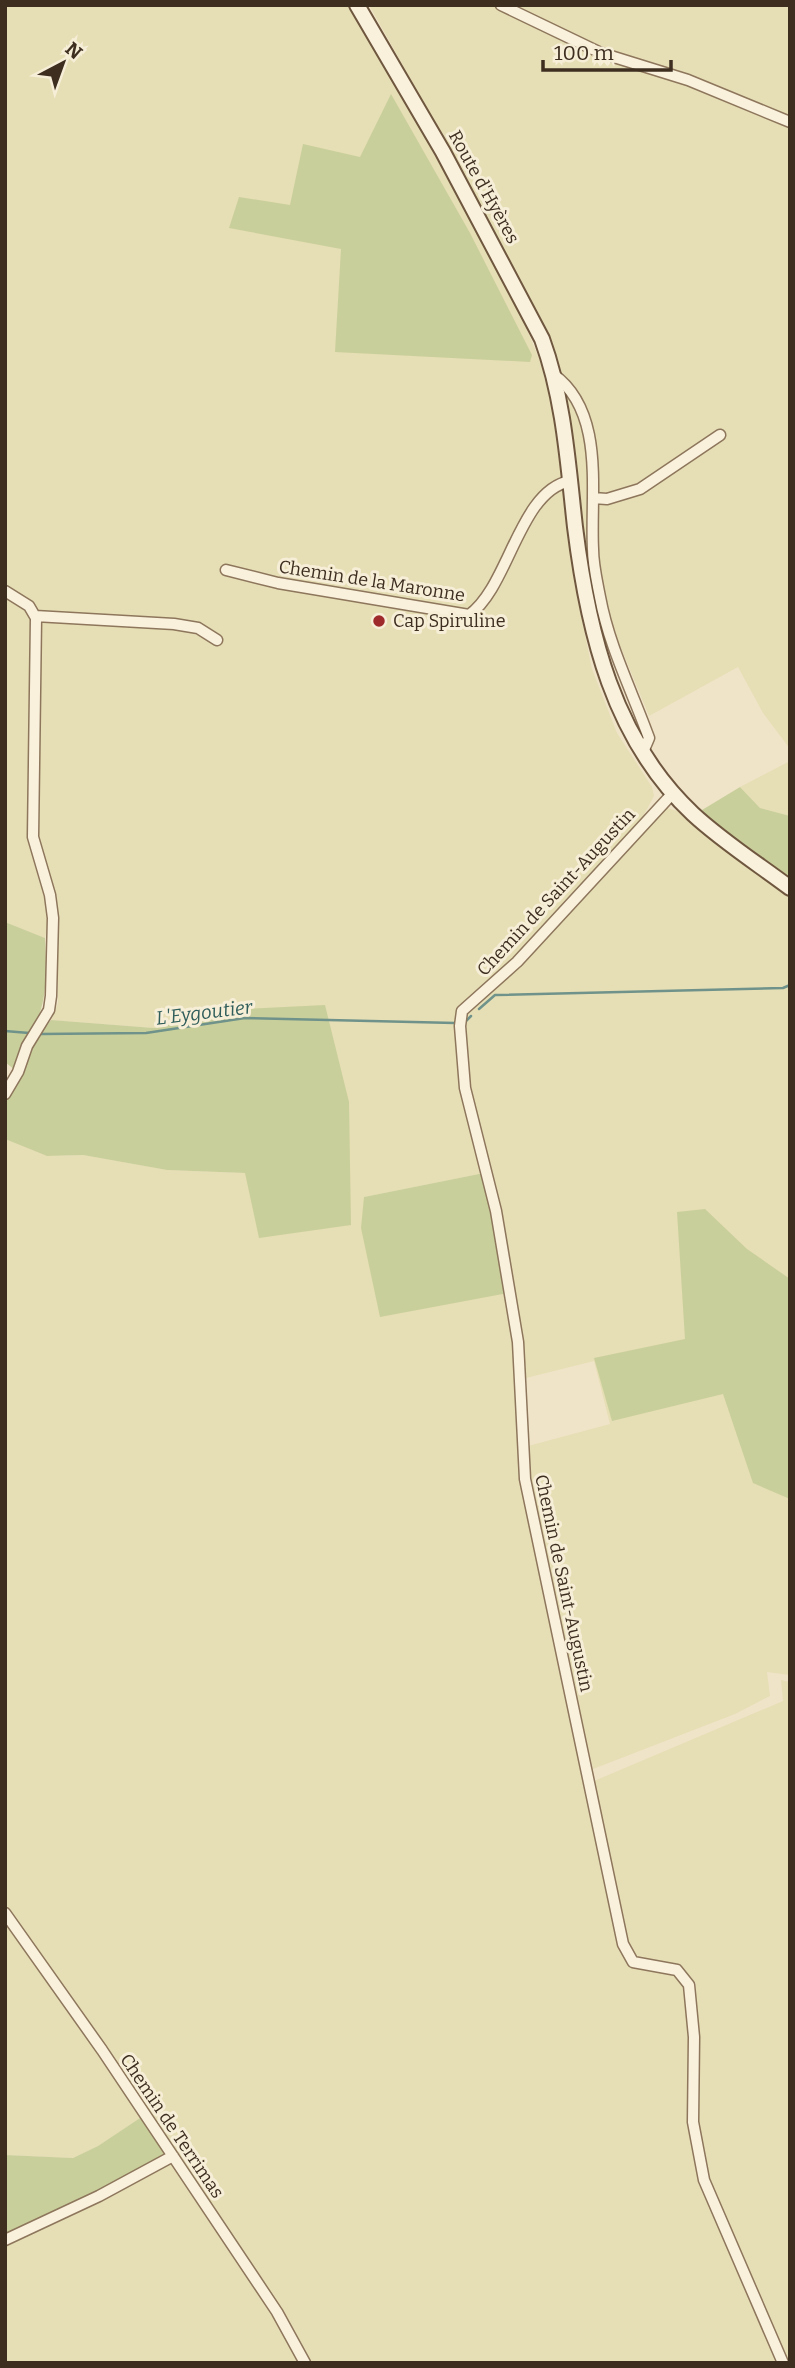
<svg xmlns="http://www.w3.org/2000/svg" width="795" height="2368" font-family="Bitter,serif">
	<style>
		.farmland { fill: #e6deb5 }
		.green { fill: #c9cf9b }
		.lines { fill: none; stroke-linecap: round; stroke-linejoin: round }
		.stream { stroke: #6f938a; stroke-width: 2.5 }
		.minor-casing { stroke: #8d765c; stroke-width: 13 }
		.secondary-casing { stroke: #6f573f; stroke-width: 18 }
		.minor { stroke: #faf1dc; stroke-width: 10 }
		.secondary { stroke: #faf1dc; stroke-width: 14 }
		.poi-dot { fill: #9e2a2b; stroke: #f7eed8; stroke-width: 2.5 }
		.labels { text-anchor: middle; stroke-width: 6; stroke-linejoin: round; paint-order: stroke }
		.street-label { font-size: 18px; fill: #3d2e20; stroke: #f7eed8 }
		.poi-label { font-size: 18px; fill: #3d2e20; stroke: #f7eed8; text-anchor: start }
		.water-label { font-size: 19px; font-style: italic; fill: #2f5d5a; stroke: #f7eed8 }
	</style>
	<rect width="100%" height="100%" fill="#f0e4c8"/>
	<!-- farmland -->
	<path class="farmland" d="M5,5H350L508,284L540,361L553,412L575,586L592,669L617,733L652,787L654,796L641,820L548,924L493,979L458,1009V1029L484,1173L364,1197L508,1293L515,1337L519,1445L628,1961L639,1969L671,1973L679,1978L688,1991L694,2159L780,2363H309L94,2031L5,1907V1139L47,1156L83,1155L167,1170L245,1173V1009L154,1028L51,1020L58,1003V959L55,894L39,837L41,619L26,599L5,586Z
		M369,5H790V749L763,713L738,667L649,716L621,648L597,612L588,574L560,372L543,324L465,176Z
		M5,596L23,607L30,620L32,653L28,841L49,915L45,938L5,922Z
		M790,761V816L760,808L740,787Z
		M664,807L677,811L790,897V1675L767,1672L770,1696L735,1714L593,1769L531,1491L528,1446L610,1424L594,1361L526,1378L513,1285L465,1065L463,1029L465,1014Z
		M781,1680L790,1682V2363H787L707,2176L698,2125L696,1983L682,1968L638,1958L626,1939L607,1857L594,1781L783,1701Z
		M5,1917L143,2116L98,2146L73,2158L5,2155Z
		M170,2161L280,2324L302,2363H5V2243Z"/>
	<!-- green -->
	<path class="green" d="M391,94L470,233L532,355L530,362L335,352L341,249L229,228L239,197L290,205L303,144L360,157Z
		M740,787L760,808L790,816V877L712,821L702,810Z
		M5,922L45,938C46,964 48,991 39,1015C33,1034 21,1051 15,1070L5,1062Z
		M325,1005L349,1102L351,1225L259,1238L245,1173L167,1170L83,1155L47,1156L5,1139V1102L26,1063L33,1043L51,1020L154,1028L245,1009Z
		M484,1173L508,1293L380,1317L361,1228L364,1197Z
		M705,1209L747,1249L790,1279V1499L753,1483L723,1394L612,1421L594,1358L685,1339L677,1212Z
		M143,2116L170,2156L5,2237V2155L73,2158L98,2146Z"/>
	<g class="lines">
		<!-- stream -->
		<path class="stream" d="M479,1009L495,995L783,988L790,985
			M464,1023L471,1016
			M5,1031L29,1033
			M41,1034L146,1033L245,1018L455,1023"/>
		<!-- minor casing -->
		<g class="minor-casing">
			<path id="minor" d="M501,5L601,53L688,80L790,122
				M553,374C606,412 590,493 593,549C593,565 597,581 600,597C609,646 632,691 649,738L643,752
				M593,498L607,499L640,489L720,435
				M226,570L278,583L469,615C509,587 519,491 570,481
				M5,591L29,606L36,618L33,837L50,895L53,918L51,996L49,1010L27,1046L18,1072L5,1094
				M35,616L174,624L198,628L217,640
				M673,793L517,962L462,1011L460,1026L465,1088L496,1211L518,1342L525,1479L623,1944L633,1962L677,1970L689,1985L694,2037L693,2122L704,2180L783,2363
				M5,1913L102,2050L277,2312L305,2363
				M5,2240L99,2196L173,2156"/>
		</g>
		<!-- secondary casing -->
		<g class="secondary-casing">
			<path id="secondary" d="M357,5L443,152L542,339C564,399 568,464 575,527C588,632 613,739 693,814C722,841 758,864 790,888"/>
		</g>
		<!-- minor -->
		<use href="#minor" class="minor"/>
		<!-- secondary -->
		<use href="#secondary" class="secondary"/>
	</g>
	<!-- markers -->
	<circle class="poi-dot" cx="379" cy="621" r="7"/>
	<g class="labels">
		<!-- street labels -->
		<g class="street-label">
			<text transform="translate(484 187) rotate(61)" y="6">Route d'Hyères</text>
			<text transform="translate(372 581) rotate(9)" y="6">Chemin de la Maronne</text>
			<text transform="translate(556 892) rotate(-47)" y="6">Chemin de Saint-Augustin</text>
			<text transform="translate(564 1583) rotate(78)" y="6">Chemin de Saint-Augustin</text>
			<text transform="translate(172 2126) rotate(56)" y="6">Chemin de Terrimas</text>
		</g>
		<!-- poi labels -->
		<g class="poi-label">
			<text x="393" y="627">Cap Spiruline</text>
		</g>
		<!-- water labels -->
		<g class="water-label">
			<text transform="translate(204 1012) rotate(-7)" y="7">L'Eygoutier</text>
		</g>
	</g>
	<!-- border -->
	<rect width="795" height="2368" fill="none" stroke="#3d2e20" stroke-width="14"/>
	<!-- north arrow -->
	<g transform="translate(63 63) rotate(41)" stroke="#f7eed8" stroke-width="5" paint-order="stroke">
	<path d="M0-5L12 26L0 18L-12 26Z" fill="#3d2e20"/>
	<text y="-10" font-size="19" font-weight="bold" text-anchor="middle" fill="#3d2e20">N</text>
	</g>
	<!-- scale -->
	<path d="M543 60v10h128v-10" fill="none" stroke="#3d2e20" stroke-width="3.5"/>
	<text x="554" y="60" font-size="21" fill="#3d2e20" stroke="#f7eed8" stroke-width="5" paint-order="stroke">100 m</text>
</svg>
